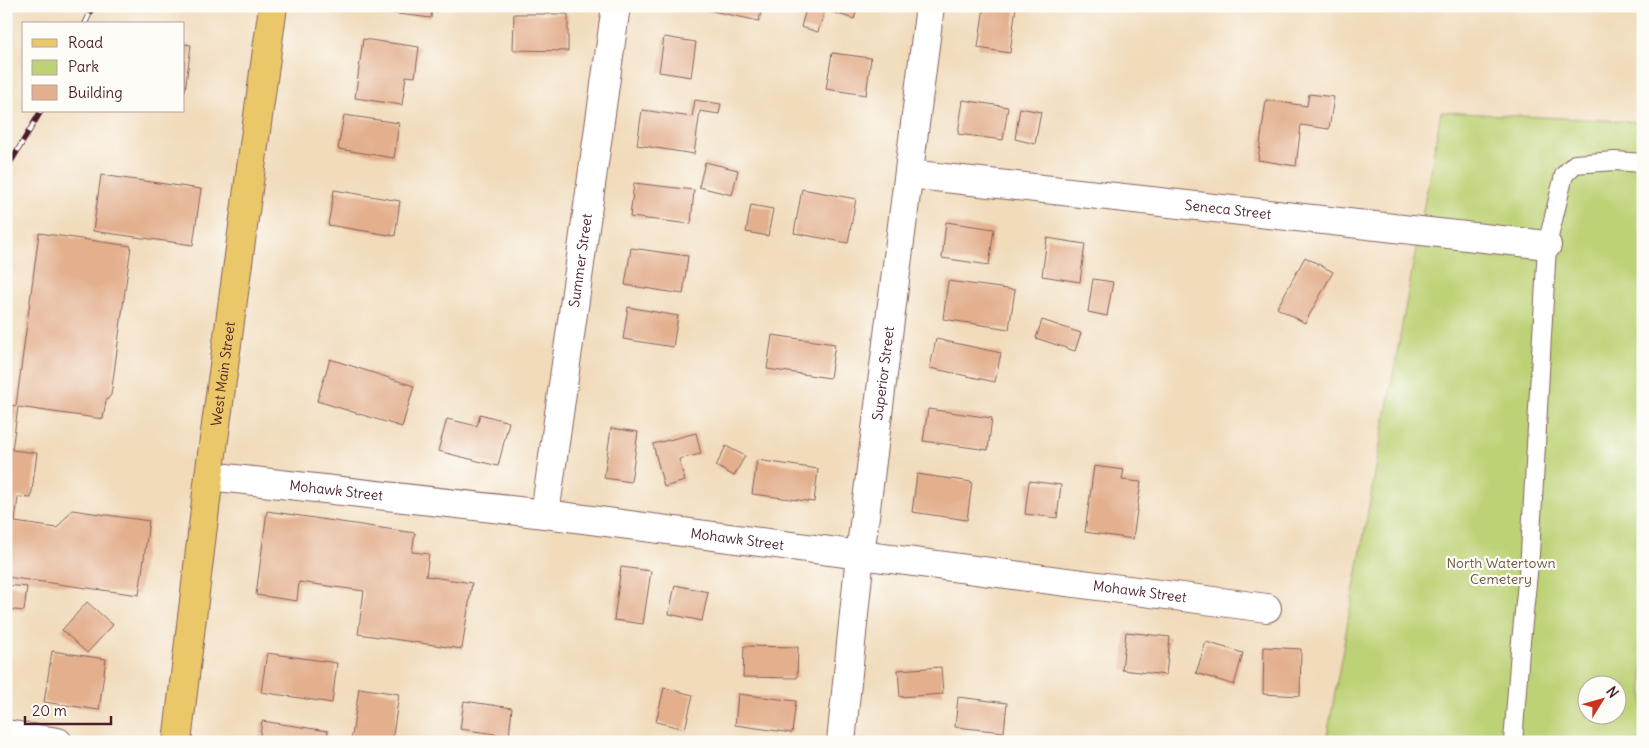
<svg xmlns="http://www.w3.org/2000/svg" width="1649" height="748" font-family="Delius,sans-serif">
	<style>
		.green { fill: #bdd276; stroke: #847850; fill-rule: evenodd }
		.building { fill: #e3af8d }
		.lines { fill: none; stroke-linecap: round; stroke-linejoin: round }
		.lane-casing { stroke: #84615d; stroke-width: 20 }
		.street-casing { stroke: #84615d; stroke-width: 30 }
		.primary-casing { stroke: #84615d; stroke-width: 30 }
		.lane { stroke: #fff; stroke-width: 18 }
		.street { stroke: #fff; stroke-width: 28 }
		.primary { stroke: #eac769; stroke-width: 28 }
		.rail-casing { stroke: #4a1f2b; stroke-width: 5.5 }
		.rail { stroke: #fdfcf7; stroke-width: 4; stroke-dasharray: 11; stroke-linecap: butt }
		.labels { text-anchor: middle; stroke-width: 4.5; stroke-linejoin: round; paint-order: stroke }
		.street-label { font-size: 14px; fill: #4a1f2b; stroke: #fdfcf7 }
		.park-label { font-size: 14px; fill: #6c5542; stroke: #fdfcf7 }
	</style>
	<rect width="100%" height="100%" fill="#fdfcf7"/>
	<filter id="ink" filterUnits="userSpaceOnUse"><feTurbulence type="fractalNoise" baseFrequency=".02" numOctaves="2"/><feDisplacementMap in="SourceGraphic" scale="10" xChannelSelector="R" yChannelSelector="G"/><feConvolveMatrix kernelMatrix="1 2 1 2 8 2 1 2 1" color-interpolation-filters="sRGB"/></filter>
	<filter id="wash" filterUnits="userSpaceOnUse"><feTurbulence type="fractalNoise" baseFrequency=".0096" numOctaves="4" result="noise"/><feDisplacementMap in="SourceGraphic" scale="20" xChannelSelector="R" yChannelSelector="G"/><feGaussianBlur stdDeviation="1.12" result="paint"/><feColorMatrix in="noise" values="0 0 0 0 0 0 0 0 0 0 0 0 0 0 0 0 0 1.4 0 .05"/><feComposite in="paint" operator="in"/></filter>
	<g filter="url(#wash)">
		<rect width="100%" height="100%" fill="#f1dbbb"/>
		<!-- green -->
		<path class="green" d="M1441,112L1643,122V742H1326ZM1586,686H1616V716H1586Z"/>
		<g id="blocks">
			<!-- building -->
			<path class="building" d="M357,6H432L431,18L356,9Z
				M689,6H762L759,21Z
				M807,6H858L854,19L825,10L818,32L801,27Z
				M984,6H1016L1010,53L978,48Z
				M514,14H568V51L513,50Z
				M664,37L696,42L691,77L659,72Z
				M363,39L419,47L415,77L406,76L402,105L355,98Z
				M184,44L191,45L185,91L184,90Z
				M832,53L871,58L866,95L826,89Z
				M1309,94L1334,97L1329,129L1301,125L1296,166L1258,160L1266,100L1307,106Z
				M695,100L721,104L719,114L700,111L694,154L637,145L642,110L692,117Z
				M963,100L1008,107L1003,140L958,134Z
				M1020,108L1041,112L1035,144L1015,139Z
				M344,115L399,123L394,158L338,149Z
				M705,162L738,170L732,195L699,187Z
				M101,175L201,189L193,245L93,231Z
				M634,183L694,190L691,224L630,217Z
				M802,189L856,199L848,243L794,233Z
				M334,190L400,201L395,236L328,225Z
				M751,205L773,209L768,236L746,232Z
				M946,222L994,229L989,265L942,258Z
				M39,233L131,246L111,395L106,401L103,419L18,407L12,450L37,453L31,498L18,497L15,522L57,528L72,510L149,521L139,595L6,577V404L16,406Z
				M1047,238L1085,244L1080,282L1042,276Z
				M631,248L688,256L683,294L625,285Z
				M1305,257L1333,272L1305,323L1277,308Z
				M1093,279L1113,282L1107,316L1088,312Z
				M948,281L1015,290L1009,329L943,319Z
				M628,307L678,316L673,347L623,339Z
				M1042,320L1081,333L1075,351L1036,338Z
				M772,335L835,344L830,378L767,369Z
				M936,339L1001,353L995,382L930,368Z
				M330,359L414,386L402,427L317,401Z
				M928,409L992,418L988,450L923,441Z
				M480,414L509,422L498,466L438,451L447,419L477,426Z
				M611,428L638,432L631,482L604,478Z
				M696,433L701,454L679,459L685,481L664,487L653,444Z
				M726,446L745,456L734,476L716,466Z
				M757,460L818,469L814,502L752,494Z
				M1094,466L1124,470L1122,480L1141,482L1133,539L1085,532Z
				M917,474L972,482L967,520L912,512Z
				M1029,481L1061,485L1057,518L1025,514Z
				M267,511L415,533L412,552L429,554L426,576L472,583L462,649L358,634L364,591L299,582L297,601L256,595Z
				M621,567L651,571L643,624L614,620Z
				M6,585L27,587L24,611L6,609Z
				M675,585L708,592L702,621L669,614Z
				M87,602L113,625L87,653L62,630Z
				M1126,632L1170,637L1166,675L1122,670Z
				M1206,642L1243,653L1234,685L1196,673Z
				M744,646L798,647L797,678L743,677Z
				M1264,647L1301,649L1300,696L1263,694Z
				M52,651L106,659L99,710L44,702Z
				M267,653L337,663L332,703L261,692Z
				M941,667L943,694L900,697L898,670Z
				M359,688L399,694L392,742H351Z
				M664,688L693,695L685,729L656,722Z
				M738,694L796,701L792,733L735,725Z
				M958,697L1007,703L1004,732L955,727Z
				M464,701L512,708L509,736L460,729Z
				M262,721L328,731L326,742H259Z"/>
		</g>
	</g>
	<g filter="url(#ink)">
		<use href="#blocks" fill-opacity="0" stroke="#84615d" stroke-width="1"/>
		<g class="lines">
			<!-- lane casing -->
			<g class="lane-casing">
				<path id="lane" d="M1513,742L1520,651L1530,554L1547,245L1564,175L1575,164L1615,161L1643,163"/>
			</g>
			<!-- street casing -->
			<g class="street-casing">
				<g id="street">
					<path id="s1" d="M909,174L1547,245"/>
					<path id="s2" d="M209,476L545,514L1267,608"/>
					<path id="s3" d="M545,514L616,6"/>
					<path d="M6,734L58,742"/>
					<path id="s4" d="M841,742L860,555L930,6"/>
				</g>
			</g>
			<!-- primary casing -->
			<g class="primary-casing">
				<g id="primary">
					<path id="s5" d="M177,742L209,476L273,6"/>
				</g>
			</g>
			<!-- lane -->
			<use href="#lane" class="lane"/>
			<!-- street -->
			<use href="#street" class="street"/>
			<!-- primary -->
			<use href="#primary" class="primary"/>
			<!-- rail casing -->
			<g class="rail-casing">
				<path id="rail" d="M85,24L93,6
					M6,170L41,111"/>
			</g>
			<!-- rail -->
			<use href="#rail" class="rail"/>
		</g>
	</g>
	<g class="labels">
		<!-- street labels -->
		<g class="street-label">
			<text dy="5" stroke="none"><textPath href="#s1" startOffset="321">Seneca Street</textPath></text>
			<text dy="5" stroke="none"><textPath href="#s3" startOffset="256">Summer Street</textPath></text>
			<text dy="5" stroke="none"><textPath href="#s5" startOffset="371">West Main Street</textPath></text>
			<text dy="5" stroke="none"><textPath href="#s4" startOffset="371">Superior Street</textPath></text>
			<text dy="5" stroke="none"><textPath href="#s2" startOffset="128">Mohawk Street</textPath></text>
			<text dy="5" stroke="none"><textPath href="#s2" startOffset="532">Mohawk Street</textPath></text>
			<text dy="5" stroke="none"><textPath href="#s2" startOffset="938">Mohawk Street</textPath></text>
		</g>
		<!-- park labels -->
		<g class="park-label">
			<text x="1501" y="568">North Watertown<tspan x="1501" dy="16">Cemetery</tspan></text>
		</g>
	</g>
	<!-- margin -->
	<rect width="1649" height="748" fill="none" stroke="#fdfcf7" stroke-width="25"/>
	<!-- legend -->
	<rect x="22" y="22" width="162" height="90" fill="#fdfcf7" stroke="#b5a4a5"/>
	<rect x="32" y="39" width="25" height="8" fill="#eac769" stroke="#b5a4a5"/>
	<text x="68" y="48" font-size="15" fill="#4a1f2b">Road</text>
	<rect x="32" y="60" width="25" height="15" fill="#bdd276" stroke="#b5a4a5"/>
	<text x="68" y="72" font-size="15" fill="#4a1f2b">Park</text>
	<rect x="32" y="85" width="25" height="15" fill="#e3af8d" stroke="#b5a4a5"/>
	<text x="68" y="98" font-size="15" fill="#4a1f2b">Building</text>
	<!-- north arrow -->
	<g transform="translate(1602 700) rotate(53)"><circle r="24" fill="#fdfcf7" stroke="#b5a4a5"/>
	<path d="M0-4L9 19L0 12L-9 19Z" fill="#c8321e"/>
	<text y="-8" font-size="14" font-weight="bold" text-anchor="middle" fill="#4a1f2b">N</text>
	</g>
	<!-- scale -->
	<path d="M25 716v8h86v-8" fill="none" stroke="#4a1f2b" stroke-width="2.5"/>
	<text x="32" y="716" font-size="15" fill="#4a1f2b" stroke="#fdfcf7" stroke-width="4" paint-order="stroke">20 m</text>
</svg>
